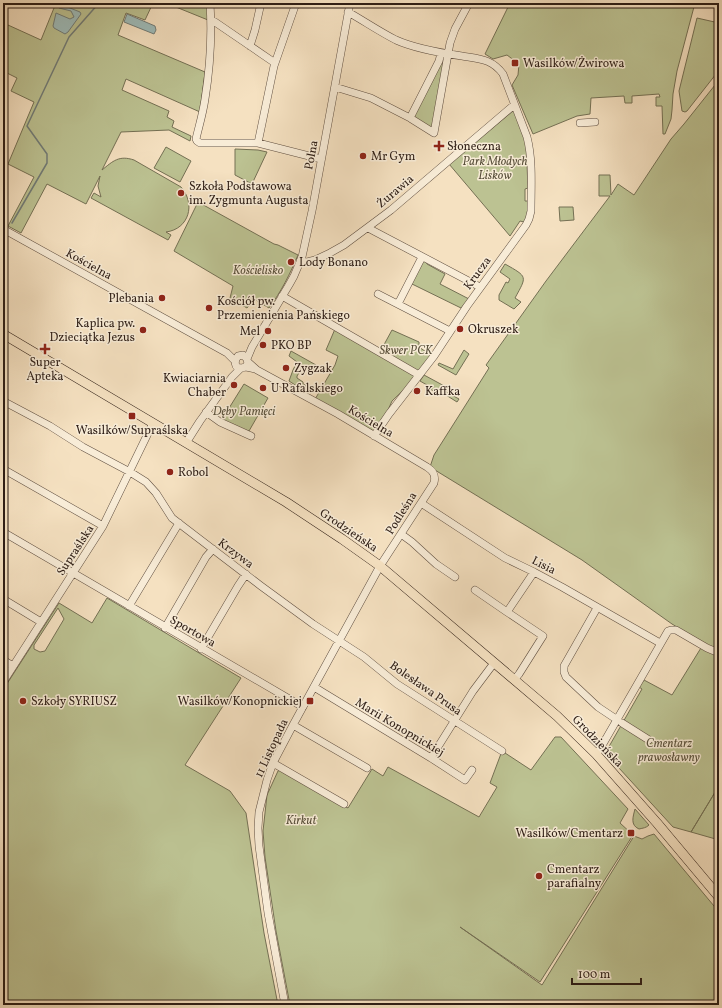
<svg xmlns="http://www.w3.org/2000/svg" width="722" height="1008" font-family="Vollkorn,serif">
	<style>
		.green { fill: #bcc292; stroke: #747054; fill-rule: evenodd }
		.water { fill: #9ebcba; stroke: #717c78 }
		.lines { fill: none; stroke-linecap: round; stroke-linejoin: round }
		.stream { stroke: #717c78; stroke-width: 1.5 }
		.minor-casing { stroke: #5f4e40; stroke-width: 8 }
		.major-casing { stroke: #2d1d15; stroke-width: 10 }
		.minor { stroke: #f8ecd7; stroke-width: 7 }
		.major { stroke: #f5e1c1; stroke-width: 9 }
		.poi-dot { fill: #8f2418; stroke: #f8ecd7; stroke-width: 1.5 }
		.labels { text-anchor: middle; stroke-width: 3; stroke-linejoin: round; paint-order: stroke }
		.poi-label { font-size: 12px; fill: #2d1d15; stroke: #f8ecd7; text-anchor: start }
		.street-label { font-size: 12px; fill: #2d1d15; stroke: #f8ecd7 }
		.park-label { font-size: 12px; font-style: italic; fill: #584f3a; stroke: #f8ecd7 }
	</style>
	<rect width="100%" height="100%" fill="#f5e1c1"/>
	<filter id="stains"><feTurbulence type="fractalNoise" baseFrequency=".005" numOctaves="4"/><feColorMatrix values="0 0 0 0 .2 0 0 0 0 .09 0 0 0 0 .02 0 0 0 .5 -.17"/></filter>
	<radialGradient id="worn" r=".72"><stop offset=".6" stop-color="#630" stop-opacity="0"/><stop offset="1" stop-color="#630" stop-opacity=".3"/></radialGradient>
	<!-- green -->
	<path class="green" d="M56,3H153L145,20L126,13L118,35L205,72L200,112L126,79L122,90L169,111L167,117L174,121L172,127L191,136L190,141L169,130L121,132L102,170C113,161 119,155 134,160L181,187C196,204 189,229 166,232L171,235L168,240L91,198L94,193L101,197L98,186L100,176L86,204L47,184L21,233L8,226L34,177L8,164L34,102L11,91L17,78L3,71V36H4L8,25L41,40Z
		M166,3H207L208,20Z
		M510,3H695L677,71L673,94L672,110L671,119L665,134H663L662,106H656V97H660L659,94L632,96V103H625L624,96L591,98L590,114L577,116L533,134L512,85L518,75L519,64L507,55L493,59L485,54Z
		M697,18L719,23V72L716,74L687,111L685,112L682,111L679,91Z
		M443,55L446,57L433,130L412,117Z
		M719,80L718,785L719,840L691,832L717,789L691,832L673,827L608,756L607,750L642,689L639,687L644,680L672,695L704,643L672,624L582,560L430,467L434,455L489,368L486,365L546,281L610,196H599V175H610L611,195L618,184L634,195L671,139L684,124Z
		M514,110L526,141L528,188L525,189V201H528V215L524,222L520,221L510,236L449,164Z
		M166,147L191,161L180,182L154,168Z
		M235,149L258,150L267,152L252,184L235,175Z
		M198,202L274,244L278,245L298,255C290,274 281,292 269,308L254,299L247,308L230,298L233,286L174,251Z
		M559,207H573L574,220L560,221Z
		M424,260L426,261L427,264L445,274L440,284L469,299L461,308L410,283Z
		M505,264C528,277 527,276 515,298L521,302L514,309L499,300V295L506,282L508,283L510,279L500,272Z
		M335,329L419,375L392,401L379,430L372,434L314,401L335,365L338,356L326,350Z
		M392,330L419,342V347L432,356L418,372L380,352Z
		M464,350L469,354L456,375L438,365L439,363L453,369Z
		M291,351L316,365L314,370L304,365L297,376V378L303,382V384L306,385L303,390L289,381L293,370L297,362L289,356Z
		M424,375L448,388L446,392L459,399L457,402L438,390L435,392L427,387V385L420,381Z
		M244,384L268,398L249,431H246L221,421Z
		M107,598L241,678L185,765L230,791L246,813L264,933L278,1005H3V690L59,603L92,623ZM58,608L64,619L45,651L40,652L34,649V645Z
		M555,737H561L628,809L620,823L633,835L540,982L460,927L542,985L634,836L642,839L648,836L654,834L719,912V1005H290L276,931L265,857L263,831L267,795L278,771L280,770L348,808L372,769L383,776L388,767L479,817L497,787L490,783L502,751L531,770Z
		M635,809L649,825C646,828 643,828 639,829C630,825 633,817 635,809Z"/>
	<!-- water -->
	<path class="water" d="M60,4L80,12L81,14L68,32L65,34L54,28L53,26L56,13L70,19L74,17L71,11L59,8Z
		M127,14L155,26L156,30L154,34L124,22Z"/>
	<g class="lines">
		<!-- stream -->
		<path class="stream" d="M12,223L47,163V154L27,126L69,37L99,3"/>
		<!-- minor casing -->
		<g class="minor-casing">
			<path id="minor" d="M210,3C212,35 210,68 205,99C203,113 199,126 196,139L197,141L200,143H258L321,159
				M348,12C364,21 380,32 396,40C416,49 441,53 462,56C480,59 492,59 503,74L527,137C533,160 531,187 531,211L529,219L526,225L467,306L434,356L389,414L374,436
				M211,20L215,22L275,63
				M250,46L255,30L261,3
				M335,87L371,98L410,118L434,133L450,43L455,29L469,3
				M410,118L439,61L441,53
				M580,123L595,122
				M258,143L274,66L296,3
				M368,228L480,287
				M3,229L227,353L235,361
				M300,261L307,262L315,260L328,254L344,245L391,210L514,105
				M378,294L450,331
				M282,296L419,375
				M398,304L422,257
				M247,359L252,347L289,285L294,276L302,257L312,211L329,118L350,3
				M248,362L257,370L338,414L427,467C433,471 436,475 434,483L380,566L293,725L273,763L267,780L259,812L258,828L259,846L268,913L285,1005
				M245,367L248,364L247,359L243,355L238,356C234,361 234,369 242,368C243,368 244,367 245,367C248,367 252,369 255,369
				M3,401L50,426L83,447L130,472L146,482L156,493L172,518L261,586L313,624L364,657L397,684L502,751
				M206,412L220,422L251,436
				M186,443L200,421L232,377L241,368
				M3,469L103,526
				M421,503L505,558L534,572L562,587L660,643
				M3,532L303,707
				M401,534L412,542L436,564L455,577
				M475,590L507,612
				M3,599L41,622
				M129,606L179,523
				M597,608L564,666V672L566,677L598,707L616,719
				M165,628L206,557L213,549
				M201,649L238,586L246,574
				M3,660L13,666
				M514,680L519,674L543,636L507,612L534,572
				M3,682L103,526L153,423
				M314,687L431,758L465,780L472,770
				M622,723L649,740
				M293,725L367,768
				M596,754L600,749L668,631L671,630H676L707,648L719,653
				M431,758L473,691L494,663
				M273,763L344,804"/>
		</g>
		<!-- major casing -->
		<g class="major-casing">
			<path id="major" d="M3,334L286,502L342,539L380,566L557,716L596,754L657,823L719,897"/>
		</g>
		<!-- minor -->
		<use href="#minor" class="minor"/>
		<!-- major -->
		<use href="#major" class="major"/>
	</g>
	<!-- markers -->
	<g class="poi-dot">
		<rect x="511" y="59" width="8" height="8" rx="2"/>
		<path d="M437 140h4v4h4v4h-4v4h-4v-4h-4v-4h4z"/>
		<circle cx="363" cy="156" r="4"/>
		<circle cx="181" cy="193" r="4"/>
		<circle cx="291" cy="262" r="4"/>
		<circle cx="162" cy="298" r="4"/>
		<circle cx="209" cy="308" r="4"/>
		<circle cx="460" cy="329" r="4"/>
		<circle cx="143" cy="330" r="4"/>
		<circle cx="268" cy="331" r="4"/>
		<circle cx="263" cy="345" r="4"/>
		<path d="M43 343h4v4h4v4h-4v4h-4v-4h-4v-4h4z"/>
		<circle cx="286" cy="368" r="4"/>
		<circle cx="234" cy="385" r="4"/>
		<circle cx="263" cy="388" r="4"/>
		<circle cx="417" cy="391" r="4"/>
		<rect x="128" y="412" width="8" height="8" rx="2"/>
		<circle cx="170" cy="472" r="4"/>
		<circle cx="23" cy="701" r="4"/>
		<rect x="306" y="697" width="8" height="8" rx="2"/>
		<rect x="627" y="829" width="8" height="8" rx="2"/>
		<circle cx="539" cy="876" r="4"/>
	</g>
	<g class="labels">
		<!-- poi labels -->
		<g class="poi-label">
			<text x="523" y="67">Wasilków/Żwirowa</text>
			<text x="447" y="150">Słoneczna</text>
			<text x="371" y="160">Mr Gym</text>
			<text x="189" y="190">Szkoła Podstawowa<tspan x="189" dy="14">im. Zygmunta Augusta</tspan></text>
			<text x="299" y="266">Lody Bonano</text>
			<text x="154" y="302" text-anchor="end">Plebania</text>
			<text x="217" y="305">Kościół pw.<tspan x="217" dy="14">Przemienienia Pańskiego</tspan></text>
			<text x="135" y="327" text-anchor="end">Kaplica pw.<tspan x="135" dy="14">Dzieciątka Jezus</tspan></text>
			<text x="468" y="333">Okruszek</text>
			<text x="260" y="335" text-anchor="end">Mel</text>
			<text x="271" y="349">PKO BP</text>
			<text x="45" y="366" text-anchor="middle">Super<tspan x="45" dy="14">Apteka</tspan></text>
			<text x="294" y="372">Zygzak</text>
			<text x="226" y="382" text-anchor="end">Kwiaciarnia<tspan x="226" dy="14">Chaber</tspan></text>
			<text x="271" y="392">U Rafalskiego</text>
			<text x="425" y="395">Kaffka</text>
			<text x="132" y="434" text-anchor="middle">Wasilków/Supraślska</text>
			<text x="178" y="476">Robol</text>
			<text x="31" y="705">Szkoły SYRIUSZ</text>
			<text x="302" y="705" text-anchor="end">Wasilków/Konopnickiej</text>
			<text x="623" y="837" text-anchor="end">Wasilków/Cmentarz</text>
			<text x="547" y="873">Cmentarz<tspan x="547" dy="14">parafialny</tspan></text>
		</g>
		<!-- street labels -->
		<g class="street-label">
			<text transform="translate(311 155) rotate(-79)" y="4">Polna</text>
			<text transform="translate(395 191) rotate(-40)" y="4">Żurawia</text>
			<text transform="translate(89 264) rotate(29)" y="4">Kościelna</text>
			<text transform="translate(477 273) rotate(-54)" y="4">Krucza</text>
			<text transform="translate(371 421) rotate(31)" y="4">Kościelna</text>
			<text transform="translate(401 513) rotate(-58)" y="4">Podleśna</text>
			<text transform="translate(349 530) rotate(34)" y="4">Grodzieńska</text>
			<text transform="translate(75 550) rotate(-57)" y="4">Supraślska</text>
			<text transform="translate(236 553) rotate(37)" y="4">Krzywa</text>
			<text transform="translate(544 565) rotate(27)" y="4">Lisia</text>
			<text transform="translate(193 631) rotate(30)" y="4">Sportowa</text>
			<text transform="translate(426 688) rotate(35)" y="4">Bolesława Prusa</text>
			<text transform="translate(400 727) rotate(31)" y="4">Marii Konopnickiej</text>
			<text transform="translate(598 741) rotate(46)" y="4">Grodzieńska</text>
			<text transform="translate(271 748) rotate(-65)" y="4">11 Listopada</text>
		</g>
		<!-- park labels -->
		<g class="park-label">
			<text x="495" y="165">Park Młodych<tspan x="495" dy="14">Lisków</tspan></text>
			<text x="258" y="274">Kościelisko</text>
			<text x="406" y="354">Skwer PCK</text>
			<text x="244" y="415">Dęby Pamięci</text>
			<text x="669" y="747">Cmentarz<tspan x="669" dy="14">prawosławny</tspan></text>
			<text x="301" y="824">Kirkut</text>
		</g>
	</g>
	<!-- margin -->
	<rect width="722" height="1008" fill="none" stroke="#f5e1c1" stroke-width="16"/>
	<rect x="4" y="4" width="714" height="1000" fill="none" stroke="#2d1d15" stroke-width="2"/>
	<rect x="8" y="8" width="706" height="992" fill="none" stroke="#2d1d15"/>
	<!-- scale -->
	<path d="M572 978v6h69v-6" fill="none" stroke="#2d1d15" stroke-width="2"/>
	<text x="578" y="978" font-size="12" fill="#2d1d15" stroke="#f8ecd7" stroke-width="3" paint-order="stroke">100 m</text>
	<rect width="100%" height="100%" filter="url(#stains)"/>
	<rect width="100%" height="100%" fill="url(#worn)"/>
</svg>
